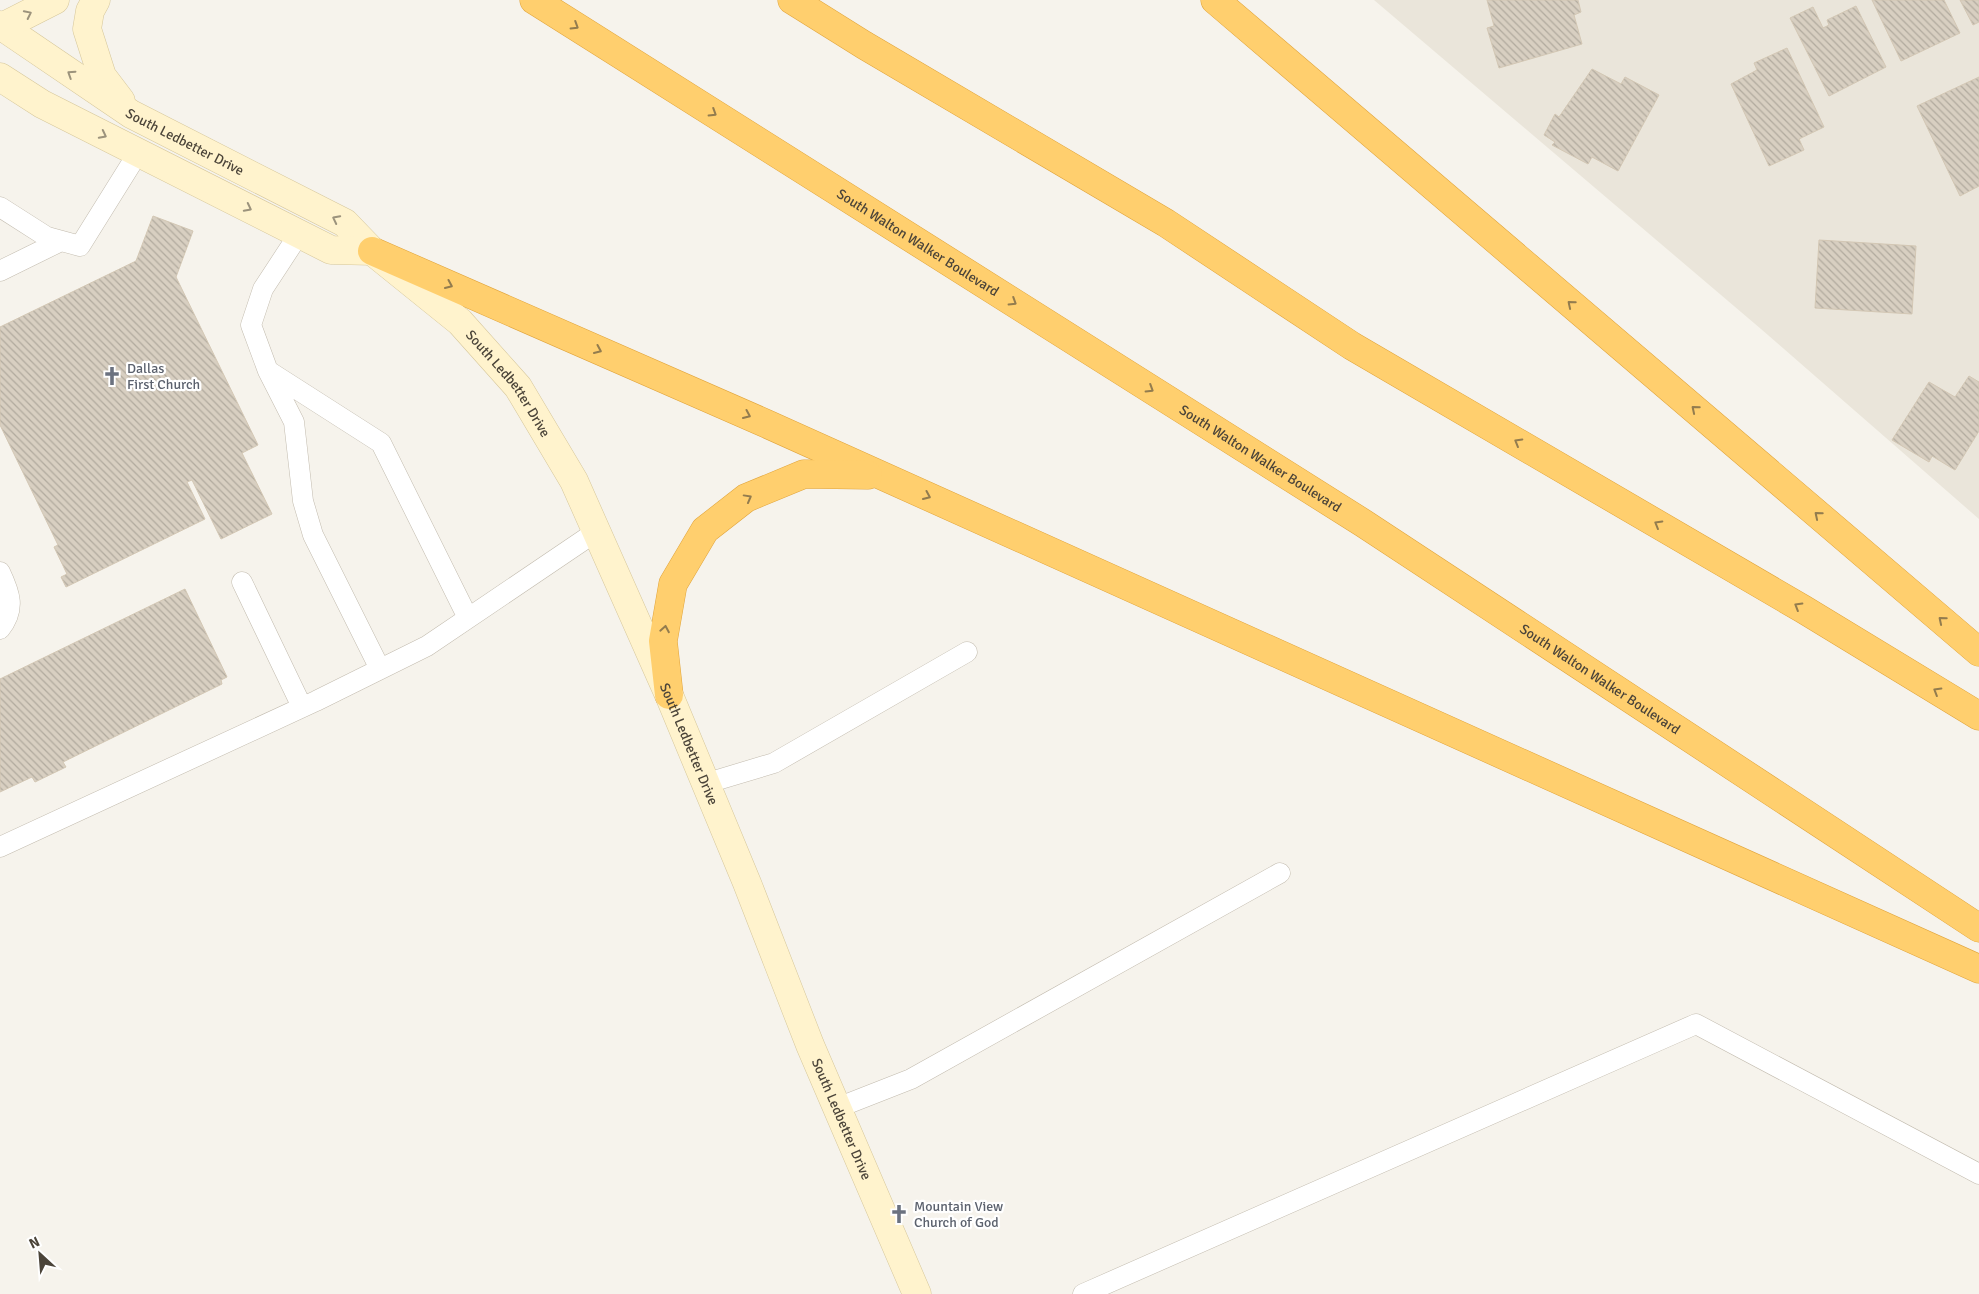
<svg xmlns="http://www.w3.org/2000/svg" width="1979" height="1294" font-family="Signika,sans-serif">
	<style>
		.residential { fill: #eae5da }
		.building { fill: url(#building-back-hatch); stroke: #d3c7b4 }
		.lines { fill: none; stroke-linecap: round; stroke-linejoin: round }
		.lane-casing { stroke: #c2bbae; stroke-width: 21 }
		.secondary-casing { stroke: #d6c79b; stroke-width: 29 }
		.highway-casing { stroke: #e0a43c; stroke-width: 29 }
		.lane { stroke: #fff; stroke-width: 20 }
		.secondary { stroke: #fff3cd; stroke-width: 28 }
		.highway { stroke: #ffcf6e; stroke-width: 28 }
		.oneway { stroke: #9c937c }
		.oneway2 { stroke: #937c4e }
		.labels { text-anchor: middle; stroke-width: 4.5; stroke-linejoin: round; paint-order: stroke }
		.street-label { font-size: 14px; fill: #4b4439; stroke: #fff }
		.worship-label { font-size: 14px; fill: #5b616d; stroke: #fff; text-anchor: start }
	</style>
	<defs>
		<pattern id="building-back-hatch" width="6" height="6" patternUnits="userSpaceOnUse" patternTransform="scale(1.25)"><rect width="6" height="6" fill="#d8cfc1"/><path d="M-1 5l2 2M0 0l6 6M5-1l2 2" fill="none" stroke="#b1aa9e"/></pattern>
	</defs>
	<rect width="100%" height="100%" fill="#f6f3ec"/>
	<!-- residential -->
	<path class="residential" d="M1374,0H1979V519L1761,329Z"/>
	<!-- building -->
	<path class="building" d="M1487,0H1578L1581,12L1574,15L1582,44L1499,68L1487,28L1494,26Z
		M1872,0H1944L1960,33L1901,61Z
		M1960,0H1979V22L1973,25Z
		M1856,6L1886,67L1829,96L1790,18L1813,7L1823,28L1829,25L1827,20Z
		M1787,48L1824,127L1799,139L1804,150L1769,166L1731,84L1757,70L1754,63Z
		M1592,69L1621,84L1625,77L1659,95L1618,171L1592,157L1588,164L1552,145L1555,142L1544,135L1555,114L1559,117Z
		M1979,77V186L1960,196L1917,106Z
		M153,216L193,231L176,277L258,445L242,453L272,514L221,539L192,480L187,482L205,519L66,587L61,577L67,574L54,547L58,545L0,425V327L136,261Z
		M1819,240L1916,246L1912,314L1815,308Z
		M1969,376L1979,382V431L1955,470L1932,456L1929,462L1892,440L1929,382L1955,397Z
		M185,589L227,677L221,680L222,684L63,762L66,767L35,782L32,777L0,792V679Z"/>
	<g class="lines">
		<!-- lane casing -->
		<g class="lane-casing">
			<path id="lane" d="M0,207L47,237L80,246L138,153
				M299,234L263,289L251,325L268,371L294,422L303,501L313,535L380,669
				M0,271L61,241
				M270,372L381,443L468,618
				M0,572C10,593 16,609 0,629
				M242,582L302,707
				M704,784L774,763L967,652
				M0,847L316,701L427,646L597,531
				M837,1108L911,1079L1280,873
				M1083,1294L1696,1024L1979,1174"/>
		</g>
		<!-- secondary casing -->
		<g class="secondary-casing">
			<g id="secondary">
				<path d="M96,0L90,11L87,29L102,76L121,101"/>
				<path id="s1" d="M0,25L131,114L345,223L372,251L460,322L518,387L574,481L669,695L747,883L810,1045L917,1294"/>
				<path d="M0,28L55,0"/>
				<path d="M0,77L42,104L331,250L372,251"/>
			</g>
		</g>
		<!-- highway casing -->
		<g class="highway-casing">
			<g id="highway">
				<path id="s2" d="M534,0L1363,523L1979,928"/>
				<path d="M792,0L864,45L1166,223L1352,346L1803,609L1979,716"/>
				<path d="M1215,0L1979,652"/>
				<path d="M372,251L767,424L1979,969"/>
				<path d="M669,695L663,641L673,584L705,530L746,498L804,474L868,475"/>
			</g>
		</g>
		<!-- lane -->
		<use href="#lane" class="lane"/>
		<!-- secondary -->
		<use href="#secondary" class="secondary"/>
		<!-- highway -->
		<use href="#highway" class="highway"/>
	</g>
	<!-- one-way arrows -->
	<defs><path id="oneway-chevron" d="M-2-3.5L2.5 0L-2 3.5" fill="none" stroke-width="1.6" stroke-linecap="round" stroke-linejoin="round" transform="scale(1.25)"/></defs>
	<g class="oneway">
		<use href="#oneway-chevron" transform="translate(28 14) rotate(-26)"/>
		<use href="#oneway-chevron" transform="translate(71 74) rotate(-147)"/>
		<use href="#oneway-chevron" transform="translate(103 135) rotate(27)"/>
		<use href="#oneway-chevron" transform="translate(248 208) rotate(27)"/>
		<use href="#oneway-chevron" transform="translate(336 219) rotate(-153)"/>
	</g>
	<g class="oneway2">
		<use href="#oneway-chevron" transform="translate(575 26) rotate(32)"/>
		<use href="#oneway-chevron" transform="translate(713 113) rotate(32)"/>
		<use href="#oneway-chevron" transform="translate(449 285) rotate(24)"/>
		<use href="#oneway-chevron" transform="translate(1013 302) rotate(32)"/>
		<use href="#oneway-chevron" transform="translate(1571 304) rotate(-140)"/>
		<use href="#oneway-chevron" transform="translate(598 350) rotate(24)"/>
		<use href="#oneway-chevron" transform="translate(1150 389) rotate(32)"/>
		<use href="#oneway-chevron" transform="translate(1695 409) rotate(-140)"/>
		<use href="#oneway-chevron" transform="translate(747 415) rotate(24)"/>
		<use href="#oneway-chevron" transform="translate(1518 442) rotate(-150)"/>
		<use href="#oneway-chevron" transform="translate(927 496) rotate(24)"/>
		<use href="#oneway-chevron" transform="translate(748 498) rotate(-29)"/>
		<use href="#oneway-chevron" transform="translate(1818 515) rotate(-140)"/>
		<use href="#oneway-chevron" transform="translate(1658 524) rotate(-150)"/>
		<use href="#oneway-chevron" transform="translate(1798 606) rotate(-149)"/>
		<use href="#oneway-chevron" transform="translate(1942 620) rotate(-140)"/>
		<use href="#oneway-chevron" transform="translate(665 629) rotate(-80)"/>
		<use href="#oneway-chevron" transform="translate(1937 691) rotate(-149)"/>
	</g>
	<!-- icons -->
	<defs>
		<g id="church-bare" transform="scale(1.5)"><path d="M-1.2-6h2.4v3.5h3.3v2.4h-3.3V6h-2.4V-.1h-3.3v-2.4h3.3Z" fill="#6b7280" stroke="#fff" stroke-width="2.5" paint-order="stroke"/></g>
	</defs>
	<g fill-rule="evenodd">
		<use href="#church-bare" x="112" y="376"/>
		<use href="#church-bare" x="899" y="1214"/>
	</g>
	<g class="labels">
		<!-- street labels -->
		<g class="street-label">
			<text dy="5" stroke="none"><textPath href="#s1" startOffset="219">South Ledbetter Drive</textPath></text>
			<text dy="5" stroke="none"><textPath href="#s2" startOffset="454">South Walton Walker Boulevard</textPath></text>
			<text dy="5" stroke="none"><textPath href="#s1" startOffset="629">South Ledbetter Drive</textPath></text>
			<text dy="5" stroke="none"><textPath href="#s2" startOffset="859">South Walton Walker Boulevard</textPath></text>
			<text dy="5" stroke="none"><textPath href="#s2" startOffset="1264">South Walton Walker Boulevard</textPath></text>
			<text dy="5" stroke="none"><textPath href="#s1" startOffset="1034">South Ledbetter Drive</textPath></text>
			<text dy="5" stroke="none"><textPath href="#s1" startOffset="1439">South Ledbetter Drive</textPath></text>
		</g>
		<!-- worship labels -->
		<g class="worship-label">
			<text x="127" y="373">Dallas<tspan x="127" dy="16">First Church</tspan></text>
			<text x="914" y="1211">Mountain View<tspan x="914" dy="16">Church of God</tspan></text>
		</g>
	</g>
	<!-- north arrow -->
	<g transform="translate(40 1254) rotate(334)" stroke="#ffffff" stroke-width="4" paint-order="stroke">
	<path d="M0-4L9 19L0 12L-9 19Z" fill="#4b4439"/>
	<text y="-8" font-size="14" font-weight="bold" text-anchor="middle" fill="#4b4439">N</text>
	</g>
</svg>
